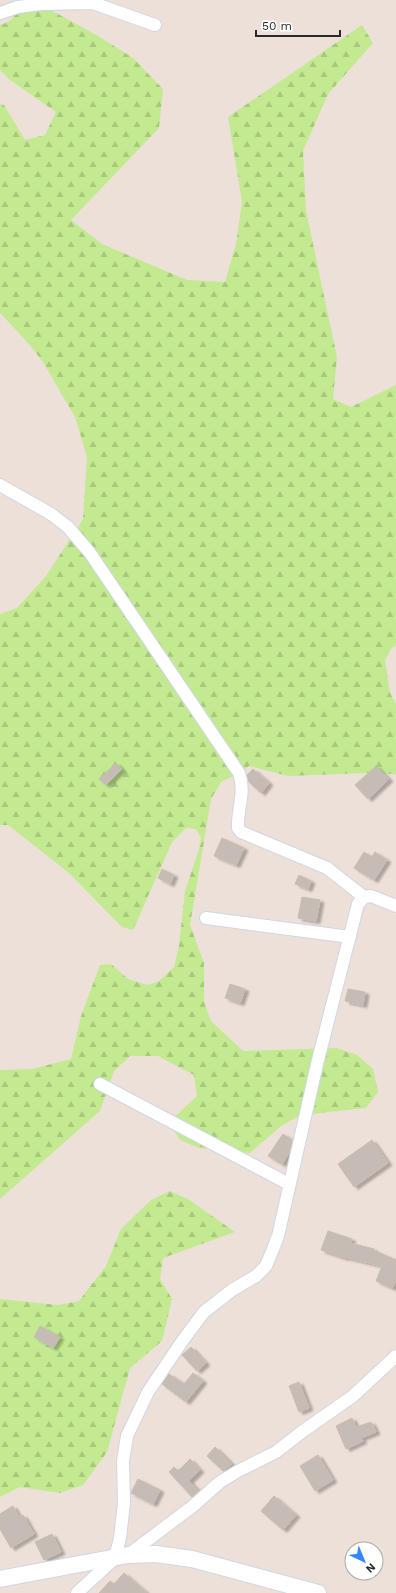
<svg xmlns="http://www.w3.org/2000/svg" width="396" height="1593" font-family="'Work Sans',sans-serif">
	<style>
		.forest { fill: url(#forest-firs) }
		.building { fill: #c4bcb5; stroke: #c9bcb3; filter: url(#shadow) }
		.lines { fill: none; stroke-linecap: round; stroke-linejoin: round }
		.street-casing { stroke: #ced7e4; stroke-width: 14 }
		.secondary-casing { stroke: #ced7e4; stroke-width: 18 }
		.street { stroke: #fff; stroke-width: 12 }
		.secondary { stroke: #fff; stroke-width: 16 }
	</style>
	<defs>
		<pattern id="forest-firs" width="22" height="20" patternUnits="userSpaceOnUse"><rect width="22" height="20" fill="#c3ea90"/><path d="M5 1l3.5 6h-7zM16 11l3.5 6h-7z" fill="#a8c97c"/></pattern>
		<filter id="shadow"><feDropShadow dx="4" dy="2.5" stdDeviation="1" flood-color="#0004"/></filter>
	</defs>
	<rect width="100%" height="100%" fill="#ede0d9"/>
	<!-- forest -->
	<path class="forest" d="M40,4L98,36L133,58L163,89L159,128L71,220L102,244L187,280L225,282L236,244L242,202L228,117L362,25L373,43L328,94L303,151L306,211L337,357L333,399L351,407L396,385V645L391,649L385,660L390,693L396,704V775L394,774L367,773L288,776L249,766L239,773L221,782L211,799L190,925L204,963V1002L211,1021L243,1051L337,1048L357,1055L373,1069L378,1092L366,1108L301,1115L281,1126L250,1153L199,1148L180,1140L169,1122L197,1096L194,1075L158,1056H130L114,1071L100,1111L0,1199V1070L32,1069L71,1059L81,1016L100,965L111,964L128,979L147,985L158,982L174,967L179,946L185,891L199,849L201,838L196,829L186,828L172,842L133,930L122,927L69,873L8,825H0V614L17,608L46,576L83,519L87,457L75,417L43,362L29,344L0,313V104L4,105L25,140L45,135L56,112L10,80L0,70V25C10,22 15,18 18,7Z
		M170,1191L188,1199L235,1232L163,1258L160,1279L172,1299L162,1341L130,1368L107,1452L83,1485L60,1493L20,1487L0,1497V1299L58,1305L79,1301L106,1266L121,1229L151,1200Z"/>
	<!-- building -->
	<path class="building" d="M116,763L122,769L106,785L99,779Z
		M376,766L389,779L368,799L355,785Z
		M253,769L269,783L261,793L249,782L247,775Z
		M222,838L244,848L236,865L214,856Z
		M364,852L372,857L375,852L387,860L374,880L354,868Z
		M162,869L174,875L170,884L158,878Z
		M299,875L311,881L308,889L295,884Z
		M302,897L320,900L316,921L298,918Z
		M230,984L245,989L240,1003L225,998Z
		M348,989L365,992L363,1005L345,1001Z
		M283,1134L292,1140L289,1153L282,1164L268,1156Z
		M372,1140L388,1163L354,1187L338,1164Z
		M328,1231L352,1239L350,1243L374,1249L373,1250L396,1260V1280L392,1288L376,1281L382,1266L345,1257V1258L321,1250Z
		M40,1326L60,1337L53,1348L34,1337Z
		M191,1347L206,1363L197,1371L182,1355Z
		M193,1373L203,1381L186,1402L162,1384L169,1374L184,1384Z
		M299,1382L309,1408L299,1412L289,1386Z
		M352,1418L356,1427L371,1422L376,1432L361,1438L363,1441L346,1449L336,1426Z
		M215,1447L232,1464L223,1471L207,1456Z
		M318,1455L333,1480L315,1491L300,1466Z
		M190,1459L200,1470L189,1481L199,1491L192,1497L169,1472L174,1467L178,1471Z
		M138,1479L160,1490L153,1504L131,1493Z
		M274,1496L296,1515L283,1530L261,1511Z
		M13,1506L19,1517L23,1515L34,1534L11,1548L0,1529V1514Z
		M52,1534L61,1552L44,1560L35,1542Z
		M124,1573L147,1593H99L110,1581L114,1584Z"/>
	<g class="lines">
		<!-- street casing -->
		<g class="street-casing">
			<path id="street" d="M0,13L18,7L40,4L93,3L155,25
				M0,485L51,514L68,527L90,553L239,773C246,792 237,809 238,828L241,832L327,868L364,897L371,896L396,906
				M206,918L350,937
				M100,1084L289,1184
				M128,1555L193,1506L220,1482L238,1471L276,1452L303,1431L353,1396L396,1356
				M77,1593L115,1558L120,1538L124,1503L123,1461L127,1436L148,1392L183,1340L204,1312L232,1290L256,1276L266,1266L273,1249L278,1236L318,1060L358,904L364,897"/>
		</g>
		<!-- secondary casing -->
		<g class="secondary-casing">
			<path id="secondary" d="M0,1579L128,1555L156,1554L192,1559L318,1593"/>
		</g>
		<!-- street -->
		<use href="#street" class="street"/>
		<!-- secondary -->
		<use href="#secondary" class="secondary"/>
	</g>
	<!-- north arrow -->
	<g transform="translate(364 1561) rotate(136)"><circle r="19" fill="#ffffff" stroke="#a9a9a9"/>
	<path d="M0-3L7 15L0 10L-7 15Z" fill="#3488ff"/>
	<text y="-6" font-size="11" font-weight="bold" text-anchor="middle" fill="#292929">N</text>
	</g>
	<!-- scale -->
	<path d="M256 30v6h84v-6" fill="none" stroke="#292929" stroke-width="2"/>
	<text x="262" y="30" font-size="12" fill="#292929" stroke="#ffffff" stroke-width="3" paint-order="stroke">50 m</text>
</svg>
